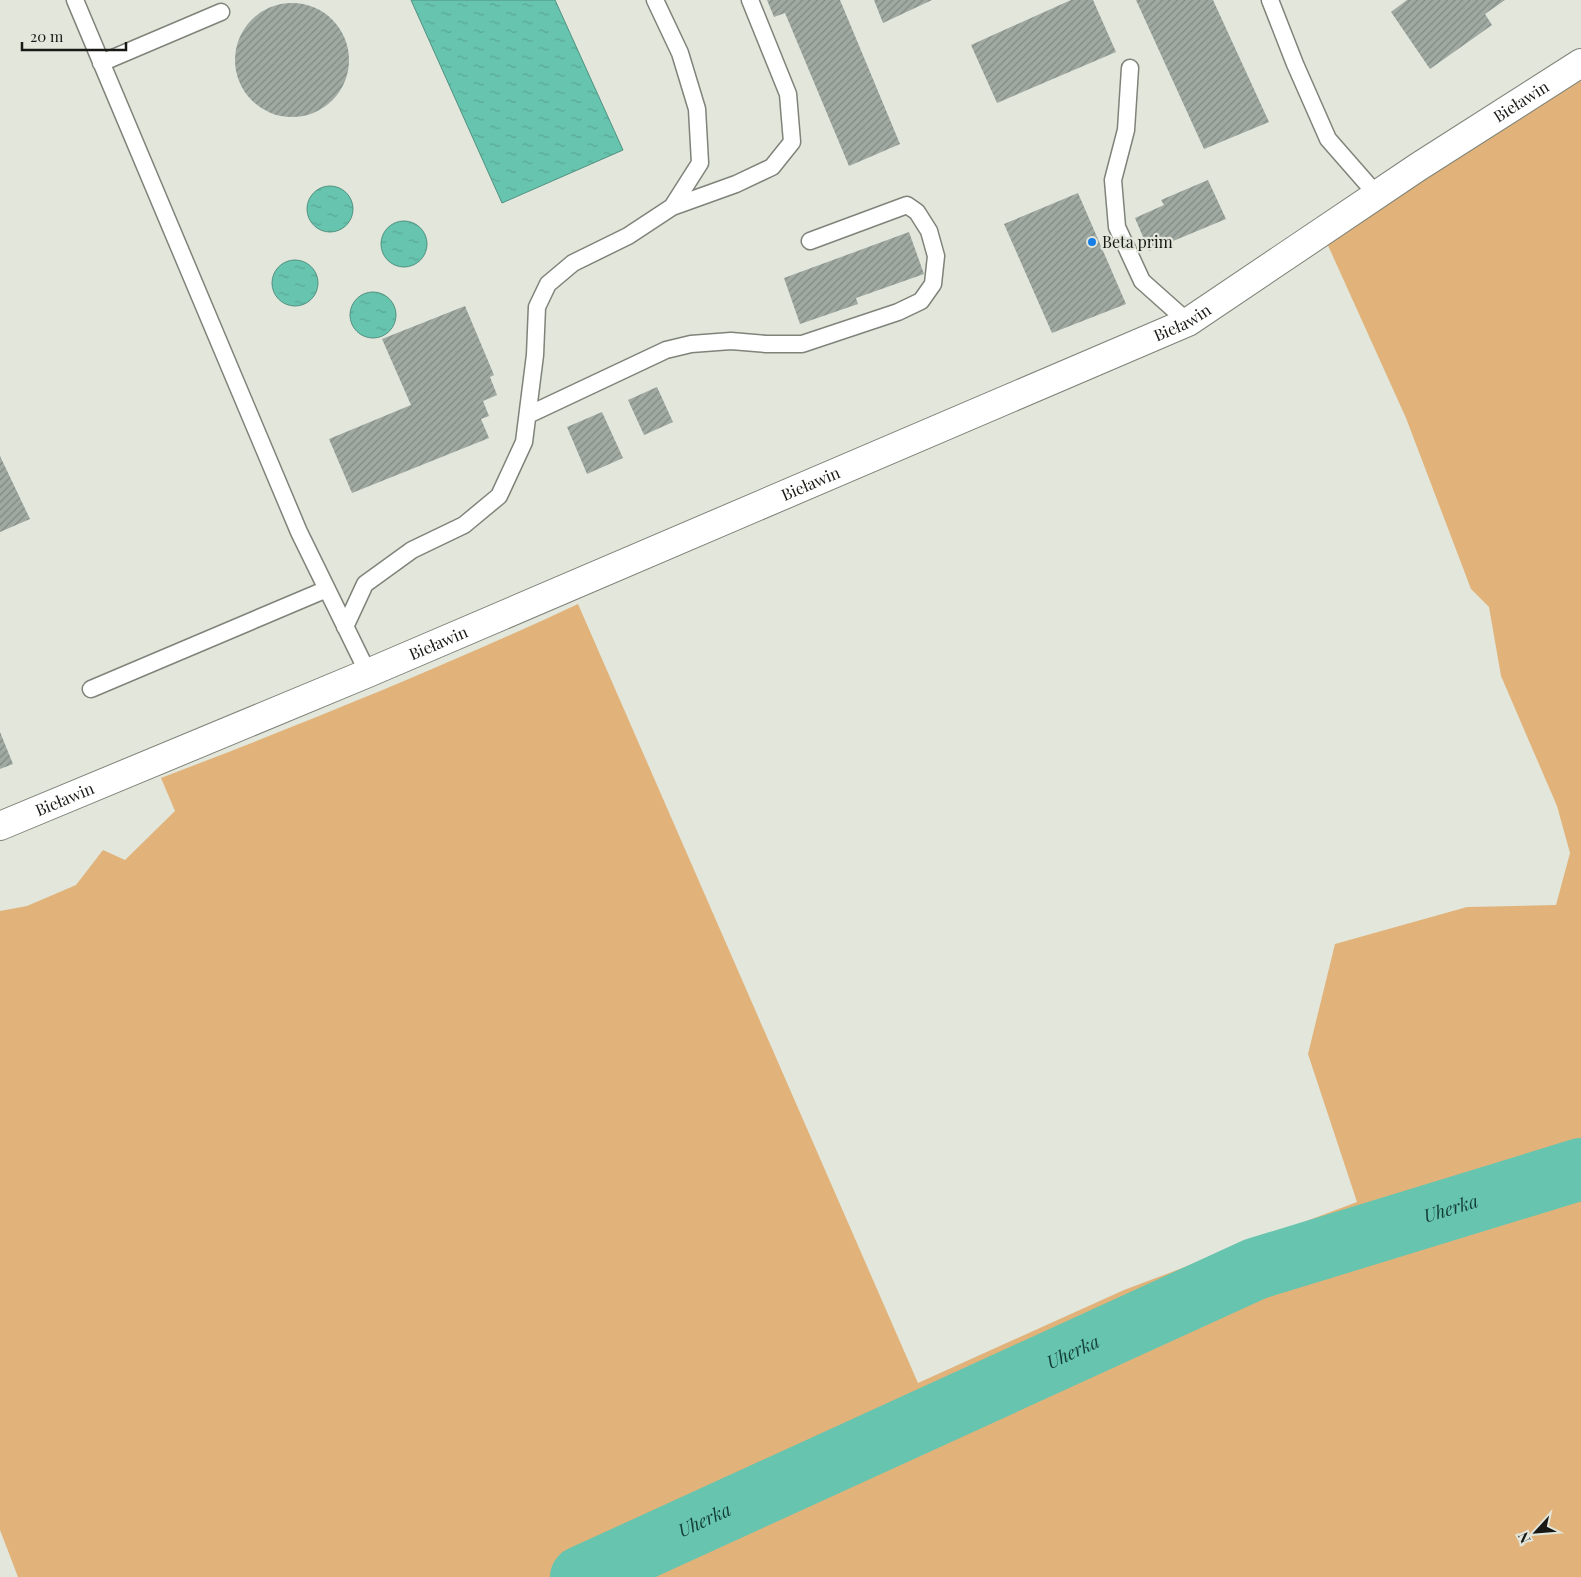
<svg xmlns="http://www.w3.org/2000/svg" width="1581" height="1577" font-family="'Playfair Display',serif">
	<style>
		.grass { fill: #e1b37a }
		.water { fill: url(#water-ripples); stroke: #4f9180 }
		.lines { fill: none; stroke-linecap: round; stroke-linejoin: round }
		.river { stroke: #67c4ae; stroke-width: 62 }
		.building { fill: url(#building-hatch) }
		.lane-casing { stroke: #7f8379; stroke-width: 19 }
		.street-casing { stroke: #7f8379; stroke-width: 30 }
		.lane { stroke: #fff; stroke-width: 16 }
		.street { stroke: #fff; stroke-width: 28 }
		.poi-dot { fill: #167ee6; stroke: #e2e6db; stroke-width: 2 }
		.labels { text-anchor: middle; stroke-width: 4.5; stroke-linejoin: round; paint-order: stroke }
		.street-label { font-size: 16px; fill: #181915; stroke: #e2e6db }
		.poi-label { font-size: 16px; fill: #181915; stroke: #e2e6db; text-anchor: start }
		.water-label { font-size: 18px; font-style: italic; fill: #123d34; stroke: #e2e6db }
	</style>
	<defs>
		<pattern id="water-ripples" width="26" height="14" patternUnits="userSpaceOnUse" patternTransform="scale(1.25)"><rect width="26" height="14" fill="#67c4ae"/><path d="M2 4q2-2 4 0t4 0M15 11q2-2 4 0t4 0" fill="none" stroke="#59a895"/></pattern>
		<pattern id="building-hatch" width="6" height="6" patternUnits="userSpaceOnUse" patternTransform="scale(1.25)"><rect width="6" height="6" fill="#a0a9a2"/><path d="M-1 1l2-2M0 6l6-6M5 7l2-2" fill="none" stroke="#818983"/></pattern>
	</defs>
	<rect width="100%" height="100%" fill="#e2e6db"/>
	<!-- grass -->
	<path class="grass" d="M1581,76V1577H18L0,1530V911L27,906L76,885L103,850L125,860L175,811L161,778C302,724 441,668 578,604L918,1383L1124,1290L1357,1202L1308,1054L1335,944L1467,907L1556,905L1570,853L1557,806L1501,676L1489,607L1471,589L1406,418L1326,241Z"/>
	<!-- water -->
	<path class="water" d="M411,0H555L623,150L502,203Z
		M307 209a23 23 0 1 1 46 0a23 23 0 1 1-46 0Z
		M381 244a23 23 0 1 1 46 0a23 23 0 1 1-46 0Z
		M272 283a23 23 0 1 1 46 0a23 23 0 1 1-46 0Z
		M350 315a23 23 0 1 1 46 0a23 23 0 1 1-46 0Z"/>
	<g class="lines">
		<!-- river -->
		<path class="river" id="s1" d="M581,1577L1255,1269L1581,1169"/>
	</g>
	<!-- building -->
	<path class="building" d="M767,0H840L900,144L849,166L785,13L774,17Z
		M874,0H932L883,23Z
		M1071,0H1093L1116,52L997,103L971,45Z
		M1136,0H1213L1269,122L1204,149Z
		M1407,0H1505L1485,14L1492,25L1430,69L1391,12Z
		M235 60a57 57 0 1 1 114 0a57 57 0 1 1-114 0Z
		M1208,180L1226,219L1149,251L1135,218L1164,205L1161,200Z
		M1078,193L1126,304L1052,333L1004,224Z
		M909,232L924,274L856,298L858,304L800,324L784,278Z
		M465,306L494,375L490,377L497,395L483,401L489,416L481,419L489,438L352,493L329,439L411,405L382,339Z
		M657,387L673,422L644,435L628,400Z
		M602,412L623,458L587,474L567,427Z
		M0,456L30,519L0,532Z
		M0,732L13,764L0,769Z"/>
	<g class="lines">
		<!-- lane casing -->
		<g class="lane-casing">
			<path id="lane" d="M75,0L299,532L368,673
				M1270,0L1295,64L1328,139L1377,195
				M101,63L221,12
				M1130,68L1126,130L1113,180L1117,227L1142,281L1188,322
				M672,207L736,184L772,167L792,142L788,94L750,0
				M528,415L666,350L691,344L731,341L766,344H802L898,312L921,301L933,284L936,256L929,231L917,212L907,205L810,241
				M345,627L365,584L412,550L464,525L499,496L524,442L535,355L537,307L548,284L573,263L628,236L672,207L700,163L697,109L680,53L655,0
				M91,689L327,589"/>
		</g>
		<!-- street casing -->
		<g class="street-casing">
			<g id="street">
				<path id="s2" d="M0,826L368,673L1188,322L1418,167L1581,63"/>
			</g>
		</g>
		<!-- lane -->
		<use href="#lane" class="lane"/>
		<!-- street -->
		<use href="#street" class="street"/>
	</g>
	<!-- markers -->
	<circle class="poi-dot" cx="1092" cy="242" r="5"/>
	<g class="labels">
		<!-- street labels -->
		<g class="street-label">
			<text dy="6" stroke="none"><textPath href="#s2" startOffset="1690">Bieławin</textPath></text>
			<text dy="6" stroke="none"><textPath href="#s2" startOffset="1285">Bieławin</textPath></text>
			<text dy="6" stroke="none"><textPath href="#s2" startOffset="880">Bieławin</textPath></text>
			<text dy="6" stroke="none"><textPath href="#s2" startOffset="475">Bieławin</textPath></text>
			<text dy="6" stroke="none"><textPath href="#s2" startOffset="70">Bieławin</textPath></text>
		</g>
		<!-- poi labels -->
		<g class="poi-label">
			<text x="1102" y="248">Beta prim</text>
		</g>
		<!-- water labels -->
		<g class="water-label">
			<text dy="6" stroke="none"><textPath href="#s1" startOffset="946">Uherka</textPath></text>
			<text dy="6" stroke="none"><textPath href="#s1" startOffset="541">Uherka</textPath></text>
			<text dy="6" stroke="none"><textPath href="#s1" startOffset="136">Uherka</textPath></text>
		</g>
	</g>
	<!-- north arrow -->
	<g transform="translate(1536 1532) rotate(244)" stroke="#e2e6db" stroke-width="4" paint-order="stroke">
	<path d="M0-4L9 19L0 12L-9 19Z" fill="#181915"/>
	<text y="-8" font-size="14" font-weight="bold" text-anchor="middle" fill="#181915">N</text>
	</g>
	<!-- scale -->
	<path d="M22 42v8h104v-8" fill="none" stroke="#181915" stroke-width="2.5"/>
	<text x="30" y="42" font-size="15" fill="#181915" stroke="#e2e6db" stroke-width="4" paint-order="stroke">20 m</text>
</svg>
